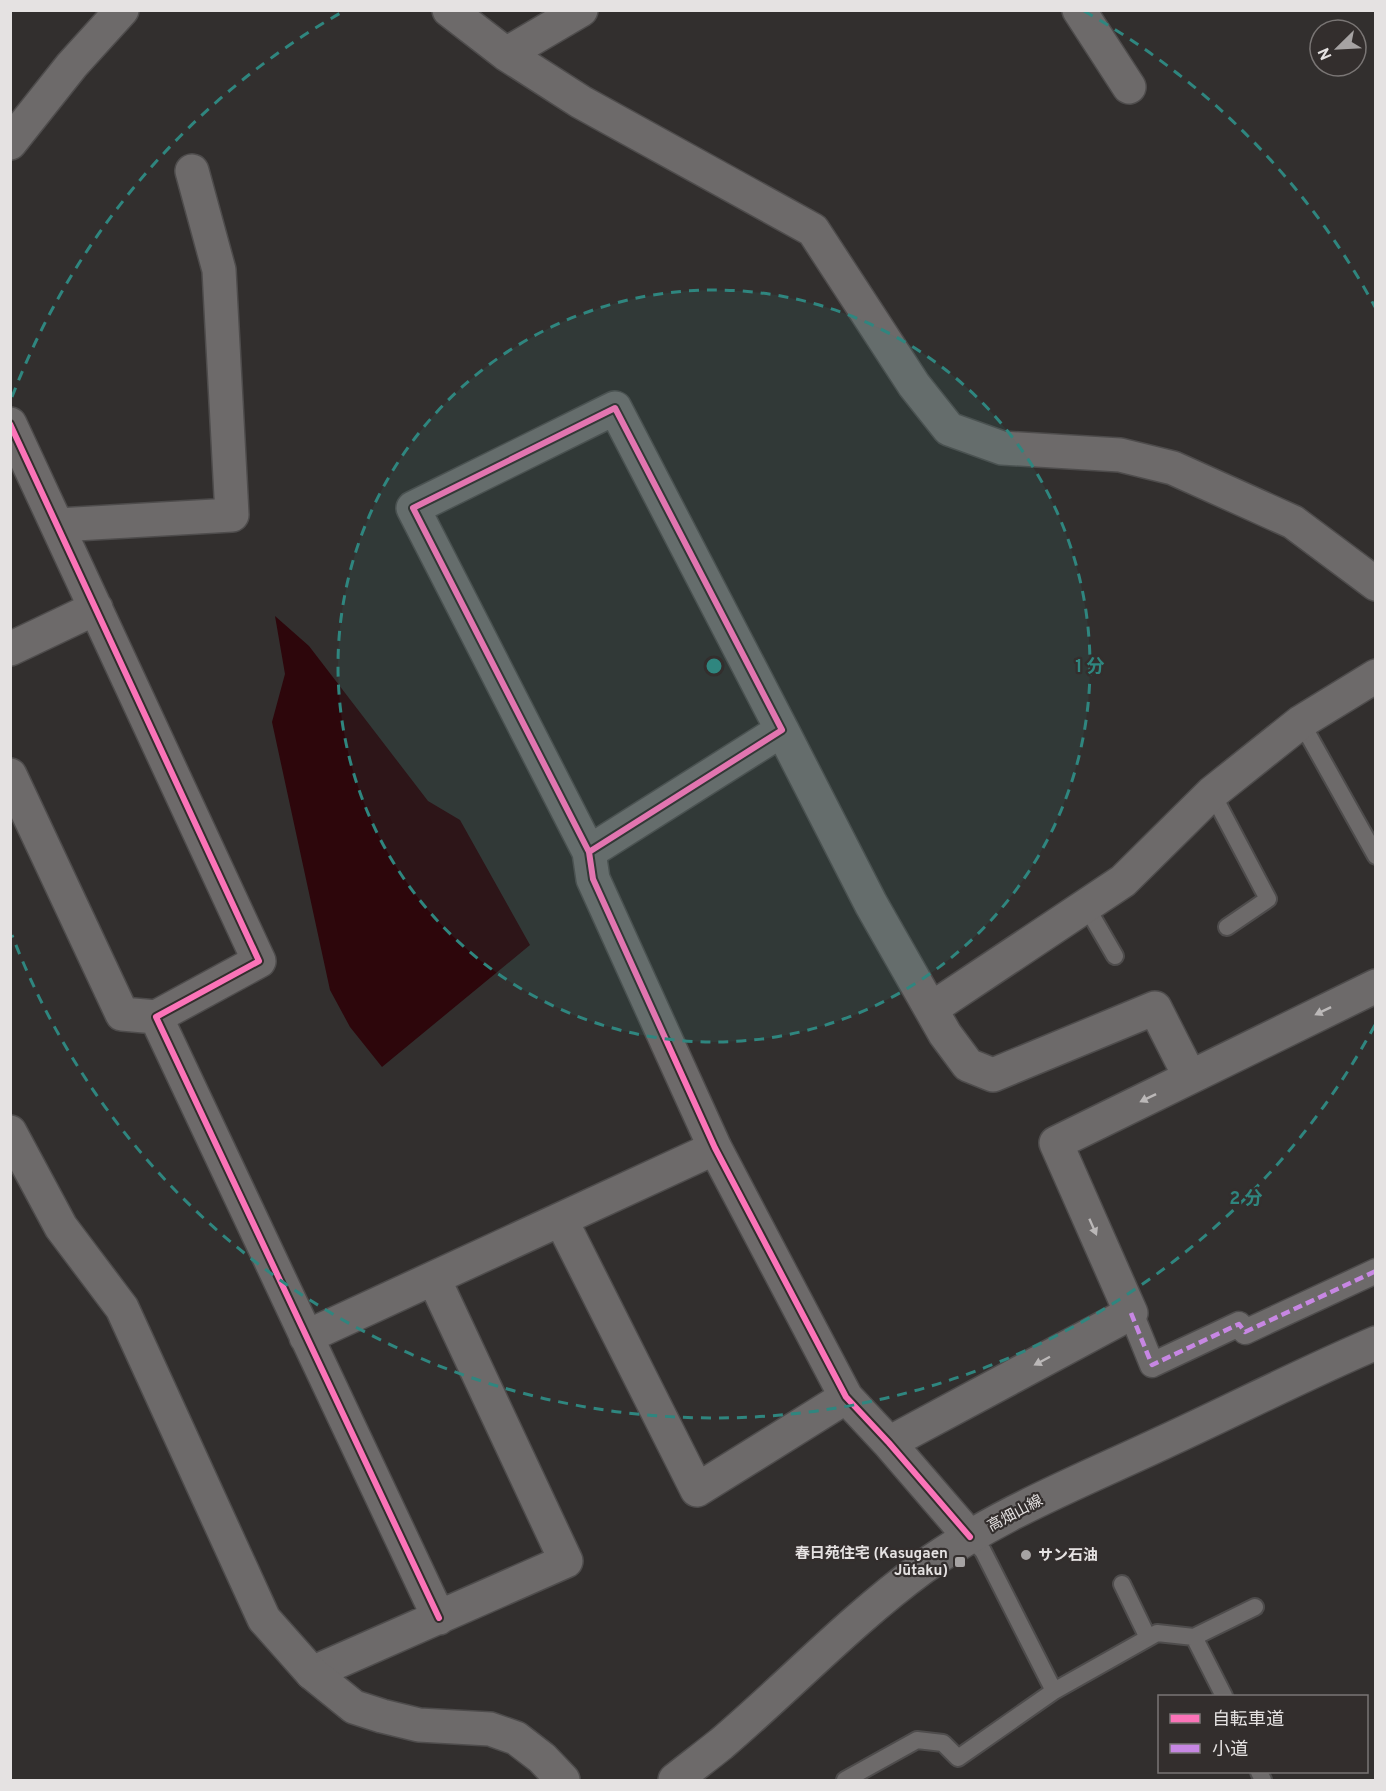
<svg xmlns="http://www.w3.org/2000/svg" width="1386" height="1791" font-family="Overpass,'Noto Sans JP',sans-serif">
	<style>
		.water { fill: #2d060b }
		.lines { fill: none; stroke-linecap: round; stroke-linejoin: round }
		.service-casing { stroke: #4e4c4c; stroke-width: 20 }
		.pedestrian-casing { stroke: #4e4c4c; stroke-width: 27 }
		.minor-casing { stroke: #4e4c4c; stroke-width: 36 }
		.tertiary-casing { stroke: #4e4c4c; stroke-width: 36 }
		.secondary-casing { stroke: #4e4c4c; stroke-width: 36 }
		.service { stroke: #6d6a6a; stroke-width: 16 }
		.pedestrian { stroke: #6d6a6a; stroke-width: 24 }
		.minor { stroke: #6d6a6a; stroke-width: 33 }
		.tertiary { stroke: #6d6a6a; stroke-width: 33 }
		.secondary { stroke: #6d6a6a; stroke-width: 33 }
		.quiet { stroke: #c787e3; stroke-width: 4.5; stroke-dasharray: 9 4.5; stroke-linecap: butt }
		.cycleway-casing { stroke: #332e2d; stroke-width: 10 }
		.cycleway { stroke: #fb73b8; stroke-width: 6 }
		.oneway { fill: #bbb8b8 }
		.ring { fill: none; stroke: #2f867f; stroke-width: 3; stroke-dasharray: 10 8 }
		.poi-dot { fill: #a6a3a3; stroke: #332e2d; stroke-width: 2 }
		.labels { text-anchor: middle; stroke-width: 4.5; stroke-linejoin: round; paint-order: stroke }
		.street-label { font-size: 15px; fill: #e5e2e2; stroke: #332e2d }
		.poi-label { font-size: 15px; font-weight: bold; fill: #e5e2e2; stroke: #332e2d; text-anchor: end }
		.centre { fill: #2f867f; stroke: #332e2d; stroke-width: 3 }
		.ring-label { font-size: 18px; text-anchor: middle; font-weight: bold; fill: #2f867f; stroke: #332e2d; stroke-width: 4.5; stroke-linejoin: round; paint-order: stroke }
	</style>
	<rect width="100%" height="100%" fill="#322f2e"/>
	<!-- water -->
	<path class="water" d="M275,616L309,646L428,801L460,820L530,945L382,1067L350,1027L330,990L272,722L285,674Z"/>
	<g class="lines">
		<!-- service casing -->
		<g class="service-casing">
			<path id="service" d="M1301,722L1376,856
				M1212,793L1268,899L1227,927
				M1086,906L1115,956
				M970,1537L983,1551L1054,1691
				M1122,1584L1148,1638
				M1194,1637L1224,1696
				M1259,1772L1263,1780
				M845,1780L917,1740L943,1743L958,1758L1054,1691L1157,1633L1194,1637L1255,1607"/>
		</g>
		<!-- pedestrian casing -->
		<g class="pedestrian-casing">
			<path id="pedestrian" d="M1131,1313L1152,1365L1239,1324L1245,1332L1376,1271"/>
		</g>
		<!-- minor casing -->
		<g class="minor-casing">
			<path id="minor" d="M449,10L506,54L581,102L813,230L914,385L949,429L1002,448L1120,455L1173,468L1293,522L1376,584
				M1079,10L1129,87
				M506,54L581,10
				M10,143L72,65L122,10
				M10,424L259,961L156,1017L439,1618
				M58,525L232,515L219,270L192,171
				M10,649L96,608
				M782,730L871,904L945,1034L968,1065L993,1075L1155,1008L1190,1077
				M10,775L122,1014L156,1017
				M589,852L782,730L615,408L413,508L589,852L593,879L715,1148L846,1397L889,1443L970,1537
				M931,1009L1123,881L1212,793L1301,722L1376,676
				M561,1220L697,1490L846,1397
				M306,1337L715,1148
				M889,1443L1131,1313L1056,1143L1376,986
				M312,1673L566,1561L434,1279"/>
		</g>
		<!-- tertiary casing -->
		<g class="tertiary-casing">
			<path id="tertiary" d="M10,1132L61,1227L122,1308L264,1619L312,1673L354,1707L382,1716L419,1725L490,1729L516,1738L542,1758L563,1780"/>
		</g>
		<!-- secondary casing -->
		<g class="secondary-casing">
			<path id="secondary" d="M675,1780C690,1768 706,1756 721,1744C789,1686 850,1621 922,1568C995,1515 1081,1481 1162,1443C1234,1410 1303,1374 1376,1343"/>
		</g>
		<!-- service -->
		<use href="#service" class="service"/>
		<!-- pedestrian -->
		<use href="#pedestrian" class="pedestrian"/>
		<!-- minor -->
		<use href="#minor" class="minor"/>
		<!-- tertiary -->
		<use href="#tertiary" class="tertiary"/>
		<!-- secondary -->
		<use href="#secondary" class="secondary"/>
		<!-- quiet -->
		<path class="quiet" d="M1131,1313L1152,1365L1239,1324L1245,1332L1376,1271"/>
		<!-- cycleway casing -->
		<g class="cycleway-casing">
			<path id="cycleway" d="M10,424L259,961L156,1017L439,1618
				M589,852L782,730L615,408L413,508L589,852L593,879L715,1148L846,1397L889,1443L970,1537"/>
		</g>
		<!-- cycleway -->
		<use href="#cycleway" class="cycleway"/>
	</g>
	<!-- one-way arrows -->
	<defs><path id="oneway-solid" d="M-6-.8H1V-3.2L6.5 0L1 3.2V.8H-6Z" transform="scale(1.5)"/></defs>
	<g class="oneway">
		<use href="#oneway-solid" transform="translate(1323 1011) rotate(154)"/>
		<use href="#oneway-solid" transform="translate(1148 1098) rotate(154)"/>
		<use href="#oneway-solid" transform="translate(1093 1227) rotate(66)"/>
		<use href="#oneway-solid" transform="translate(1042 1361) rotate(152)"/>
	</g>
	<!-- distance rings -->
	<circle cx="714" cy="666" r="376" fill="#2f867f" fill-opacity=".12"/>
	<g class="ring">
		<circle cx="714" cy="666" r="376"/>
		<path d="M1375 1025A752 752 0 0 1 12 935M12 397A752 752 0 0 1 344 11M1084 11A752 752 0 0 1 1375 307"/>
	</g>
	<!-- markers -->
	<g class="poi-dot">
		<circle cx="1026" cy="1555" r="6"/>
		<rect x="954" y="1556" width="12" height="12" rx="3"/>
	</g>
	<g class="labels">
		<!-- street labels -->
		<g class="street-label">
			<text transform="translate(1015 1513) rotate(-28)" y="5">高畑山線</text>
		</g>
		<!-- poi labels -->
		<g class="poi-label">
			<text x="948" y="1558">春日苑住宅 (Kasugaen<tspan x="948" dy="17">Jūtaku)</tspan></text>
			<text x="1038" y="1560" text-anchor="start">サン石油</text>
		</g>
	</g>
	<circle cx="714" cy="666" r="9" class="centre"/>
	<g class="ring-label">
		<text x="1090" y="672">1 分</text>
		<text x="1246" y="1204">2 分</text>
	</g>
	<!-- border -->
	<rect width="1386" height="1791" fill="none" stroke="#e5e2e2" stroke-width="24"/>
	<!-- legend -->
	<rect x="1158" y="1695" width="210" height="78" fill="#332e2d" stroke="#7a7675" stroke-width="1.5"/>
	<rect x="1170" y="1714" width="30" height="9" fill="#fb73b8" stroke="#7a7675" stroke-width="1.5"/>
	<text x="1212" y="1725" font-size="18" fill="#e5e2e2">自転車道</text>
	<rect x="1170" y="1744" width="30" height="9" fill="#c787e3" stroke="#7a7675" stroke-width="1.5"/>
	<text x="1212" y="1755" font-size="18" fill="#e5e2e2">小道</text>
	<!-- north arrow -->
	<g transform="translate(1338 48) rotate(246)"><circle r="28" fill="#332e2d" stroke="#7a7675" stroke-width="1.5"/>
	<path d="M0-4.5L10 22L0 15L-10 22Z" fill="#a6a3a3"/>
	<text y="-9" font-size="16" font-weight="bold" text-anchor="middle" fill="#e5e2e2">N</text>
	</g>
</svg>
